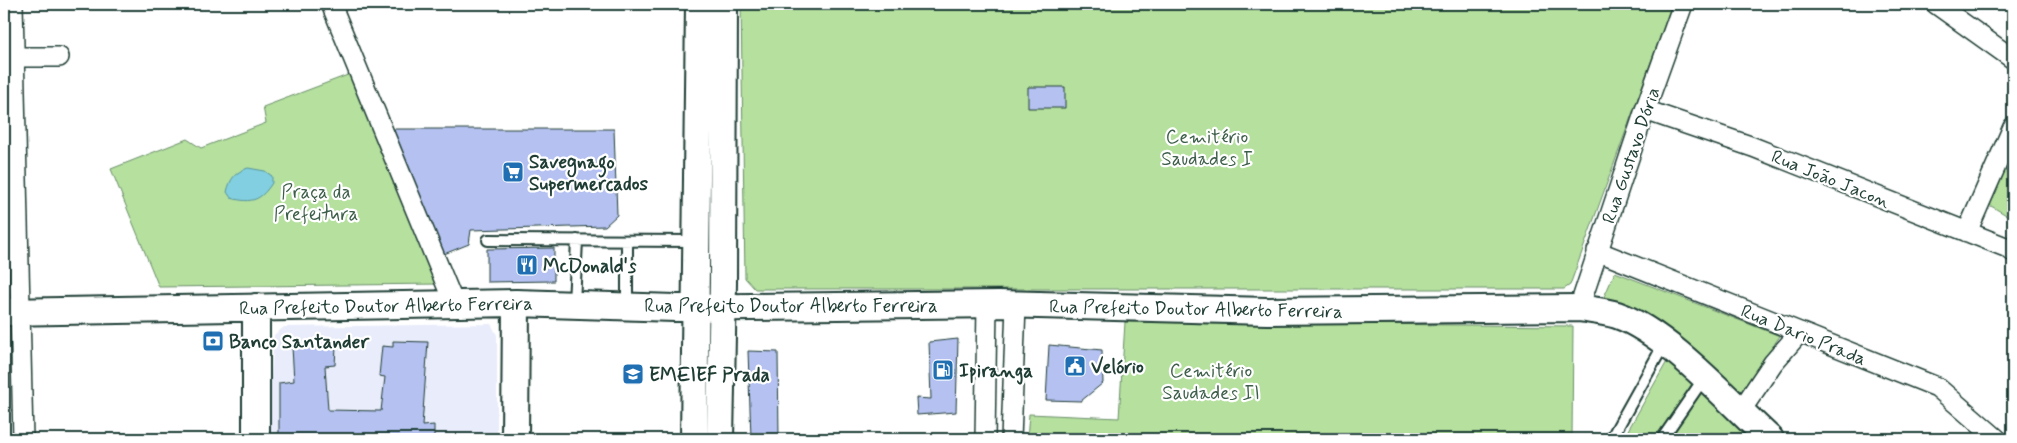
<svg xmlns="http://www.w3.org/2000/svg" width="2017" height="443" font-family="Mynerve,sans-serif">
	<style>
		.built { fill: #e9ecfb }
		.green { fill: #b5e09e; stroke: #6a8e69 }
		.water { fill: #81cfe0; stroke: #5a959b }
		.building { fill: #b5c1f1; stroke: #1f3d34 }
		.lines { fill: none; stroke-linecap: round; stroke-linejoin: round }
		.lane-casing { stroke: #1f3d34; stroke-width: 14 }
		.street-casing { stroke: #1f3d34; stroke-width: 22 }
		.secondary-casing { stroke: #1f3d34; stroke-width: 30 }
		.lane { stroke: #fff; stroke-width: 10 }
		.street { stroke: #fff; stroke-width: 19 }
		.secondary { stroke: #fff; stroke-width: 26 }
		.labels { text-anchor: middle; stroke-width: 4.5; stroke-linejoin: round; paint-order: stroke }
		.park-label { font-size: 19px; fill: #3d5e49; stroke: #fff }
		.street-label { font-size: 19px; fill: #1f3d34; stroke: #fff }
		.poi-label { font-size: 19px; font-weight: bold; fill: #1f3d34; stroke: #fff; text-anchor: start }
	</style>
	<rect width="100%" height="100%" fill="#fff"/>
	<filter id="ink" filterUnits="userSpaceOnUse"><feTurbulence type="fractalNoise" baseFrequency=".02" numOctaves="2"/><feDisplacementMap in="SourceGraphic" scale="10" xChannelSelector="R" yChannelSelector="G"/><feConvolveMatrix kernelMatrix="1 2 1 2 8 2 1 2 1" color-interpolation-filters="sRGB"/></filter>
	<g filter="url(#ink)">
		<!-- built -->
		<path class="built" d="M491,324L497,335V439H267L274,335L284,327Z"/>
		<!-- green -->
		<path class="green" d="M741,4H1672L1570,285L1564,289H755L745,278Z
			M353,73L441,284L159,287L111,169L187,139L201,148L266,123L263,107Z
			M2013,140V219L1986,203Z
			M1615,272L1780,336L1739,395L1664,326L1604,297Z
			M1125,322L1573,326L1572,439H1027L1029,414L1119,418Z
			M1669,358L1758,439H1623Z"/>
		<!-- water -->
		<path class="water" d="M248,168L265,171L272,176V183C261,200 252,204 231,198L227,192C230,179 235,172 248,168Z"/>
		<!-- building -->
		<path class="building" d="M1028,87H1065V108H1028Z
			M393,129H614L617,215L605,226L471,230L469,244L444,254Z
			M554,248V281L487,282V249Z
			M958,339L956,412L917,415L916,398L931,399L929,342Z
			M393,341L428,342L422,426L434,425V439H268V436L279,433V383L294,381L292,347H336L335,365L325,366L328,410L381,411L385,377L379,376L382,346L393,347Z
			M1049,345L1102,350L1103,383L1081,401L1046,400Z
			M748,351L778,352L779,438H751Z"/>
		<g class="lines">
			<!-- lane casing -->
			<g class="lane-casing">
				<path id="lane" d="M488,240L695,241
					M574,304L577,240
					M627,306V241
					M1611,439L1664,344
					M1662,439L1704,378"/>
			</g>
			<!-- street casing -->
			<g class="street-casing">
				<path id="street" d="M13,4L23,439
					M331,4L455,306
					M1936,4L2013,59
					M4,57H59
					M1645,110L1753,147L2008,248L2013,252
					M1967,232L2013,127
					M1597,251L1937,387L1997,439
					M1579,308L1645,110L1683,4
					M1740,412L1773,363L1800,332
					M985,439L987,304
					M1011,439L1016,305"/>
			</g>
			<!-- secondary casing -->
			<g class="secondary-casing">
				<path id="secondary" d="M256,307V439
					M4,312L516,303L675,308L999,304L1267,311L1579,308C1591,310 1605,311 1617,315C1668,333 1729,402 1770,439
					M515,439L516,303
					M694,439L699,4
					M720,439L723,283L724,4"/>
			</g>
			<!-- lane -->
			<use href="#lane" class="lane"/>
			<!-- street -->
			<use href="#street" class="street"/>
			<!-- secondary -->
			<use href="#secondary" class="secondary"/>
		</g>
	</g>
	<!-- icons -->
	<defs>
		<g id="supermarket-square" transform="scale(1.125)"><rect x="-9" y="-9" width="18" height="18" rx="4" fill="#1f6fb2" stroke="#fff"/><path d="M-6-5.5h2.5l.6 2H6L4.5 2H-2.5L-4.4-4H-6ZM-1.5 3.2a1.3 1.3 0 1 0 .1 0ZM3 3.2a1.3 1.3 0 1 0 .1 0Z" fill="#fff"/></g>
		<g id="restaurant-square" transform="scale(1.125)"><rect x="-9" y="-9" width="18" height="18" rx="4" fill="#1f6fb2" stroke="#fff"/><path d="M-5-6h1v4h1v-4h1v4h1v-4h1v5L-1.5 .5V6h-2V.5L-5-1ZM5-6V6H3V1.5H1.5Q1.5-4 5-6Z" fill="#fff"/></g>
		<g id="bank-square" transform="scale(1.125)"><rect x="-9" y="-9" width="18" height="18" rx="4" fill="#1f6fb2" stroke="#fff"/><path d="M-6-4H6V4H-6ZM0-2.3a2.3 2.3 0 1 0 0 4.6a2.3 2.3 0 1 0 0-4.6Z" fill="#fff"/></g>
		<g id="civic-square" transform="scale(1.125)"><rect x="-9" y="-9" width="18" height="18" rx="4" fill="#1f6fb2" stroke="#fff"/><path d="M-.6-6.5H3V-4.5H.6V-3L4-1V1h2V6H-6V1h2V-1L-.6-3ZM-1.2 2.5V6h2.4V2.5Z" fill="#fff"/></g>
		<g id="fuel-square" transform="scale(1.125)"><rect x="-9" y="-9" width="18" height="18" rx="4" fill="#1f6fb2" stroke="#fff"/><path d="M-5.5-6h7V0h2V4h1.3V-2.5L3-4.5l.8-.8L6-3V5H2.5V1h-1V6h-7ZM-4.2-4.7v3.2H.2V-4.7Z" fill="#fff"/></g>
		<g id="school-square" transform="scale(1.125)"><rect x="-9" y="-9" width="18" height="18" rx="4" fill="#1f6fb2" stroke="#fff"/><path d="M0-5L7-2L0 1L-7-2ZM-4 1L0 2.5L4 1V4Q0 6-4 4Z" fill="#fff"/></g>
	</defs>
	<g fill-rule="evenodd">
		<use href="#supermarket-square" x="513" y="172"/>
		<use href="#restaurant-square" x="527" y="265"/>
		<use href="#bank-square" x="213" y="341"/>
		<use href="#civic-square" x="1075" y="366"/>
		<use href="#fuel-square" x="943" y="370"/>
		<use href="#school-square" x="633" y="374"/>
	</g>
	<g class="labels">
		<!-- park labels -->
		<g class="park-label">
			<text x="1207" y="143">Cemitério<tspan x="1207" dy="22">Saudades I</tspan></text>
			<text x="316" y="198">Praça da<tspan x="316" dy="22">Prefeitura</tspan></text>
			<text x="1211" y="377">Cemitério<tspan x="1211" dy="22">Saudades II</tspan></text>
		</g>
		<!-- street labels -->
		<g class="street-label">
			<text transform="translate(1630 155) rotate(-71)" y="7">Rua Gustavo Dória</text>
			<text transform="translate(1831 178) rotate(22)" y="7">Rua João Jacon</text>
			<text transform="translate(386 305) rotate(-1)" y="7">Rua Prefeito Doutor Alberto Ferreira</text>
			<text x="791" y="312">Rua Prefeito Doutor Alberto Ferreira</text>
			<text transform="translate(1196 308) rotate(1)" y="7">Rua Prefeito Doutor Alberto Ferreira</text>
			<text transform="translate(1804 334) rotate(22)" y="7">Rua Dario Prada</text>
		</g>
		<!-- poi labels -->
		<g class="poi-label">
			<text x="529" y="168">Savegnago<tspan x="529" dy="22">Supermercados</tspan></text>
			<text x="543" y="272">McDonald's</text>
			<text x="229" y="348">Banco Santander</text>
			<text x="1091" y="373">Velório</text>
			<text x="959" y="377">Ipiranga</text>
			<text x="649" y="381">EMEIEF Prada</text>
		</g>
	</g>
	<!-- margin -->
	<rect width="2017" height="443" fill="none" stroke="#fff" stroke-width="20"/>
	<rect x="10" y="10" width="1997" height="423" fill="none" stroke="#1f3d34" stroke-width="2" filter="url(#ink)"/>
</svg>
